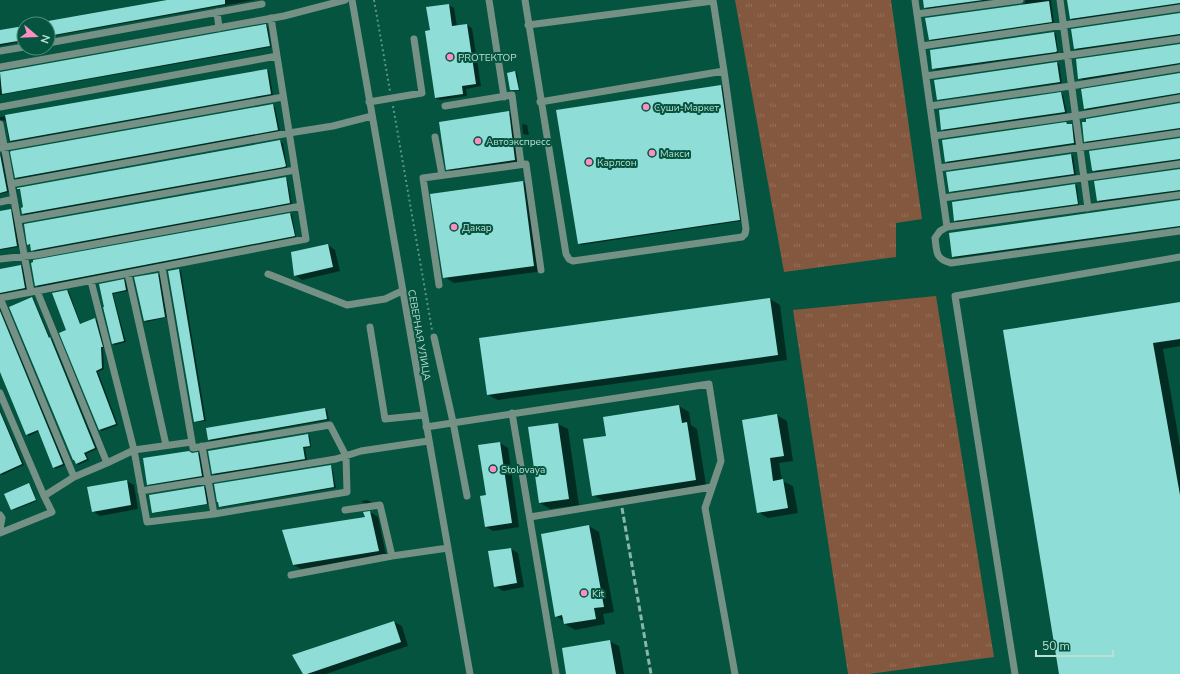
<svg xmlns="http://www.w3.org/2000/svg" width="1180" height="674" font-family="'Nunito Sans',sans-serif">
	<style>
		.grass { fill: url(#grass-tufts) }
		.shadow { fill: #0007 }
		.building { fill: #8fddd7 }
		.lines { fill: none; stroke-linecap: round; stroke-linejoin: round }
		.path { stroke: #5b9584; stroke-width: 2; stroke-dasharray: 2 3; stroke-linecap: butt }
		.minor { stroke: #759186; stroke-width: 7 }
		.rail { stroke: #89b7a8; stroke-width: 3; stroke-dasharray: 6 3; stroke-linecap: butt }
		.poi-dot { fill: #fb8fc4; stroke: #045440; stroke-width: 1.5 }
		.labels { text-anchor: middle; stroke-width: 4; stroke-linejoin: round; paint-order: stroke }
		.poi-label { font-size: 10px; fill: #bdded1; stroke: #045440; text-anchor: start }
		.street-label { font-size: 10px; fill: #bdded1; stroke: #045440 }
	</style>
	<defs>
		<pattern id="grass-tufts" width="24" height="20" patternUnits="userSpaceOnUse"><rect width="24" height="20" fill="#84583f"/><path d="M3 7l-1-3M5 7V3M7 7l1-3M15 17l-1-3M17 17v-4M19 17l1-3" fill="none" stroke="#93705a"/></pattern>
	</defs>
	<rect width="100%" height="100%" fill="#045440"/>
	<!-- grass -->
	<path class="grass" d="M735,0H891L922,219L896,223V257L784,272Z
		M936,296L994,657L869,674H848L793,310Z"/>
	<!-- shadow -->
	<path class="shadow" d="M173,0H255L48,37V24H39Z
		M924,0H990L927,9L925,7Z
		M1026,0H1051L1054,23L932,41L929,39L1021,6L1025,3Z
		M1068,0H1180V4L1073,20L1071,19Z
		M449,5L454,8L457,26L467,25L472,28L481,86L466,89L467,96L440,100L435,98Z
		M1180,14V35L1077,50L1075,49Z
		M266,25L268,27L271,47L0,95V74Z
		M24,27V41L0,46V31Z
		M1054,33L1056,34L1058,53L936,70L934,68Z
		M1180,45V64L1083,80L1079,78Z
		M1057,63L1059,64L1062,83L940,100L938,99Z
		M267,70L269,71L273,95L11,142L9,141L6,122L4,120L0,121V117Z
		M515,72L517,73L520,91L511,90Z
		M1180,74V94L1087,110L1085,109Z
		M721,86L723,87L741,221L581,245L579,243Z
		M1061,93L1063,95L1067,113L944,131L942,129L940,112Z
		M1180,104V129L1087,143L1085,141Z
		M273,106L275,107L280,131L18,179L16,178L11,152Z
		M509,113L514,115L520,162L452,172L447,169Z
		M1066,123L1073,126L1076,144L948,163L946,161Z
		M522,124L527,125L529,135L523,134Z
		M1180,139V160L1096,172L1094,171Z
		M280,141L283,143L287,167L286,168L25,215L23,214L24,208L21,190L18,189Z
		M0,154L2,155L9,192L0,194Z
		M1071,155L1073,156L1076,175L953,192L950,191Z
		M1180,170V191L1100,202L1098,201Z
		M285,178L287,179L292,204L38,251L32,250L31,245L28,244Z
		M523,182L533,188L544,271L454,283L444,277Z
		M1075,185L1077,186L1079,205L957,222L955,220Z
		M1180,200V227L955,258L953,256Z
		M11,211L13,212L19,247L0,250V212Z
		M290,214L292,215L296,237L38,287L36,286Z
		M328,245L335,250L340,271L302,280L295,275Z
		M21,266L23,267L27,289L0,294V270Z
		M179,270L181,271L206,421L197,422L195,421Z
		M158,274L160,275L167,317L147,322L144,321Z
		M124,280L126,281L128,291L113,294L126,342L115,345L113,344L101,285Z
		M67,291L69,292L81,325L95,319L97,320L104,348H103L104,369L98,372L118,425L102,431L100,430L67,331Z
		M32,298L34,300L50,338L52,339L97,449L86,454L89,460L78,465L73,460Z
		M770,299L780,305L787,360L498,400L488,395Z
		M1180,303V346L1163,349L1180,446V674H1060L1004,331Z
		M0,309L65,465L56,469L54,468L39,431L29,436L27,434L0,369Z
		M679,406L689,412L691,425L697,429L706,485L603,501L593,495Z
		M325,409L327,410L329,420L211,441L209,440Z
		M0,410L24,465L2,475L0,474Z
		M777,415L787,421L793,461L779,463L782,481L793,486L798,513L768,518L758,512Z
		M558,424L568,429L579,505L550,509L540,503Z
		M308,435L310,436L311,447L305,448L307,460L215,475L213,474Z
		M500,443L508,448L519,527L493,531L486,527L487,496Z
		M198,453L200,454L204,477L150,485L148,484L192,454Z
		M330,466L332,467L336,488L222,507L220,506Z
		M127,481L134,485L138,509L100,516L93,511Z
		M29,485L31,486L37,501L14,510L12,509Z
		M204,487L206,488L209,504L155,513L153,512Z
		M367,500L375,504L369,506L361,501Z
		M370,512L378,517L386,555L301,569L294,565L366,518Z
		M589,526L599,532L614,612L603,614L605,624L575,630L565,624L564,621L556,616L542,534Z
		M511,549L518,553L524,587L503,591L495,586Z
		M394,622L402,626L408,646L326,674H304L294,656Z
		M609,641L619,646L624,674H567Z"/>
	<!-- building -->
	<path class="building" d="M167,0H225V4L48,36V21Z
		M923,0H983L924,8Z
		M1067,0H1180V3L1070,19Z
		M1049,1L1052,22L929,40L925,18Z
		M449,4L452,26L467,24L476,84L462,86L463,94L435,98L425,31L430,30L426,7Z
		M1180,13V34L1074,49L1071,29Z
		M266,24L270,46L2,94L0,72Z
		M24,26V40L0,44V30Z
		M1054,32L1057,51L1056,52L932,69L930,50Z
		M1180,44V63L1078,79L1076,59Z
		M1057,62L1060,82L937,100L934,80Z
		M267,69L271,94L10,141L5,115Z
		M515,71L519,90H510L507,73Z
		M1180,73V93L1084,109L1081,89Z
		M721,85L740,220L578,244L556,110Z
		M1061,92L1065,112L941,130L939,110Z
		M1180,103V128L1084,142L1082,122H1086V119Z
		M273,104L278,130L15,178L10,152L11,151Z
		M509,111L515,160L446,170L439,122Z
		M1066,122L1067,124H1072L1074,143L945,162L942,140Z
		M1180,138V159L1093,171L1092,170L1089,151Z
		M280,140L286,166L284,167L22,214L21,208L23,207L20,189H17V188Z
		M0,154L7,191L0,193Z
		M1071,154L1074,174L949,192L946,172Z
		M1180,169V190L1097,201L1094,181Z
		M286,177L290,203L35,250L31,251L30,244L27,245L24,224Z
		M523,181L534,266L443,278L430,194Z
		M1075,184L1078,204L954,221L952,202Z
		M1180,200V226L952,257L949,233Z
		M11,209L17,246L0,249V211Z
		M290,213L295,236L35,286L31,263L33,262V260Z
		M328,244L333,267L294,276L291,252Z
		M21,265L25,288L0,293V269Z
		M179,269L204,420L194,422L168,271Z
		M158,273L165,317L144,321L134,277Z
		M124,279L126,290L112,293L124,341L112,344L103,307H104L99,284Z
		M67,290L80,324L95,318L103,347H101L102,368L96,371L116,424L99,430L59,333L66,330L52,293Z
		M32,297L49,338L50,337L95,448L84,453L87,459L76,464L74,460H73L9,307Z
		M770,298L778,355L487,395L479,338Z
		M1180,302V339L1153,343L1180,495V674H1059L1003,330Z
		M0,311L63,464L53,468L38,430L26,435L0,372Z
		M679,405L682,423L687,422L696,480L592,496L583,439L606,436L603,417Z
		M325,408L327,419L208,440L206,428Z
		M0,412L22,464L0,474Z
		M777,414L784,456L770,458L773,481L783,479L788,508L757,513L742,420Z
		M558,423L569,499L539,503L528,427Z
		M308,434L310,446L303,447L305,459L212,474L208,451Z
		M500,442L512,523L485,527L480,496L486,495L478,445Z
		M189,451L192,453L198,452L202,476L147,485L143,458Z
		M331,465L334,487L219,507L218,502H217L214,484Z
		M127,480L131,505L92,512L87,487Z
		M29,483L36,500L11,510L4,494Z
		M204,486L207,504L152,513L149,495Z
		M370,511L379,551L293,565L282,530L365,517L363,512Z
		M589,525L604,607L594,608L596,619L564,624L562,615L555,617L541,534Z
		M511,548L517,583L494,587L488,551Z
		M394,621L401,642L307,674H303L292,655Z
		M610,640L616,674H566L562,648Z"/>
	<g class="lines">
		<!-- path -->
		<path class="path" d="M374,0L390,91
			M393,106L432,330"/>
		<!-- minor -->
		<path class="minor" d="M352,0L470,674
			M489,0L504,97
			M525,0L566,254L569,259L573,261L742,237L745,234L746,229L724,71L713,0
			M915,0L947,227L940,231L935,238C937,252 935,259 951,263L1180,231
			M1060,0L1088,208
			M217,12L219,28
			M917,14L1020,0
			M528,25L713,1
			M48,43L262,4
			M922,46L1180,8
			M0,51L24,47
			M0,67L284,16L345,0
			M926,76L1180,39
			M369,102L422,93L414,39
			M540,102L724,71
			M445,106L512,95L521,164
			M930,106L1071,86L1180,68
			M0,107L277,56
			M0,124L31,292
			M934,136L1075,116L1180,98
			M435,137L442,175
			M0,148L283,97
			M939,168L1180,133
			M11,184L289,133L333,126L372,116
			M943,198L1180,164
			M0,202L14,199
			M18,220L295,170
			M947,227L1180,195
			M0,259L36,255L301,206
			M128,274L166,445
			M268,274L347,305L385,299L402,291
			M91,281L134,450L147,522L214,514L347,492L346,456L330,425L193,448L162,267
			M439,285L423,178L526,164L541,270
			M37,291L107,463L74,477
			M0,298L306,239L271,18
			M0,298L74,477L44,496
			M370,327L385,419L424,415
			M434,337L453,422L467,496
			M0,393L44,496L52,512L0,533
			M512,413L556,674
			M426,427L709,384L721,461L705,508L735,674
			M202,446L214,514
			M107,463L134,450L192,442
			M141,491L336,459L361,451L428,441
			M345,510L380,505L392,556
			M0,515L2,518L0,529
			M530,517L712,487
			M291,575L392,556L448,548
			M1015,674L955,296L1180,257"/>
		<!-- rail -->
		<path class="rail" d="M622,508L651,674"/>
	</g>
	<!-- markers -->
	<g class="poi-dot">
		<circle cx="450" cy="57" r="4"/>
		<circle cx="646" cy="107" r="4"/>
		<circle cx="478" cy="141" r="4"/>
		<circle cx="652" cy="153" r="4"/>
		<circle cx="589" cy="162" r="4"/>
		<circle cx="454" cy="227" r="4"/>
		<circle cx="493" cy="469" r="4"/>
		<circle cx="584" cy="593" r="4"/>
	</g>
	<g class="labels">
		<!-- poi labels -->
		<g class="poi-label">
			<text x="458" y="61">PROТЕКТОР</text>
			<text x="654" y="111">Суши-Маркет</text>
			<text x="486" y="145">Автоэкспресс</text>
			<text x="660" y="157">Макси</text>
			<text x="597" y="166">Карлсон</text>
			<text x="462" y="231">Дакар</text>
			<text x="501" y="473">Stolovaya</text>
			<text x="592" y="597">Kit</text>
		</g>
		<!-- street labels -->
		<g class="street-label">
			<text transform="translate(420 335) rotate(80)" y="4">СЕВЕРНАЯ УЛИЦА</text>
		</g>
	</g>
	<!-- north arrow -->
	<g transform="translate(36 36) rotate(109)"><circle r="19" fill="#045440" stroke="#4e8b7a"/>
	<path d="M0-3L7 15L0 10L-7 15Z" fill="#fb8fc4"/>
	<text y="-6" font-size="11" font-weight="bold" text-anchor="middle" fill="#bdded1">N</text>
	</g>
	<!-- scale -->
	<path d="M1036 650v6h77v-6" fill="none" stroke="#bdded1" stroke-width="2"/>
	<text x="1042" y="650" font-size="12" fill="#bdded1" stroke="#045440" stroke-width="3" paint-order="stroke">50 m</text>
</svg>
